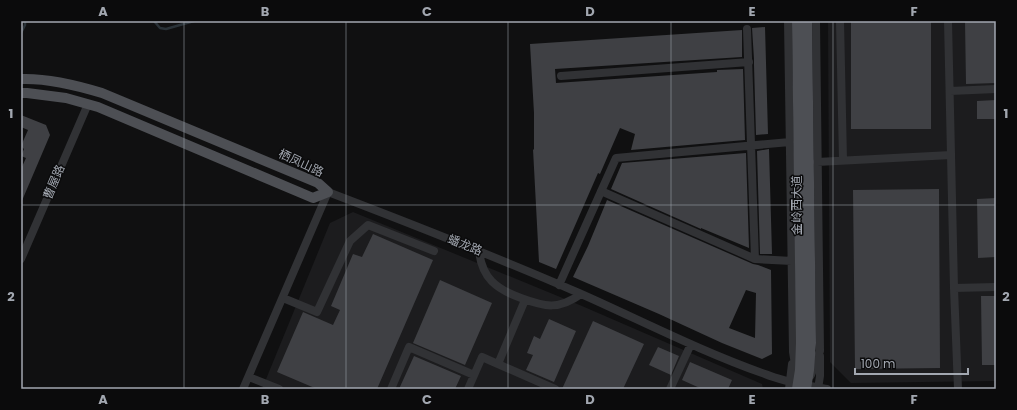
<svg xmlns="http://www.w3.org/2000/svg" width="1017" height="410" font-family="Poppins,'Noto Sans SC',sans-serif">
	<style>
		.built { fill: #1c1c1e }
		.lines { fill: none; stroke-linecap: round; stroke-linejoin: round }
		.stream { stroke: #2a3238; stroke-width: 2.5 }
		.building { fill: #3f4044; fill-rule: evenodd }
		.minor { stroke: #313235; stroke-width: 8 }
		.major { stroke: #4d4f54; stroke-width: 10 }
		.grid { fill: none; stroke: #a2a7b0; stroke-width: 1; stroke-opacity: 0.55 }
		.labels { text-anchor: middle; stroke-width: 3; stroke-linejoin: round; paint-order: stroke }
		.street-label { font-size: 12px; fill: #a2a7b0; stroke: #0b0b0c }
		.neatline { fill: none; stroke: #a2a7b0; stroke-width: 1.5 }
		.grid-label { font-size: 13px; text-anchor: middle; font-weight: bold; fill: #a2a7b0 }
	</style>
	<rect width="100%" height="100%" fill="#101011"/>
	<!-- built -->
	<path class="built" d="M828,21H996V381L851,383L830,362Z
		M353,212L582,306L762,384L763,389H262L330,223Z"/>
	<g class="lines">
		<!-- stream -->
		<path class="stream" d="M154,21L160,28L166,29L194,21
			M21,33L25,25V21"/>
	</g>
	<!-- building -->
	<path class="building" d="M851,21H931V129H851Z
		M965,21H996V83L966,84Z
		M765,27L768,134L756,135L754,65V59L752,28Z
		M742,30V57L555,69L556,83L717,72V70L743,69L745,140L631,150L635,134L620,128L600,174L598,173L556,269L539,262L533,149L534,150V113L530,44Z
		M996,100V119H977V101Z
		M21,115L46,125L50,135L21,203V169L26,158L21,156L24,149L21,146L28,130L21,127Z
		M769,149L772,254H760L757,151Z
		M746,153L749,248L701,228V229L611,189L622,163Z
		M939,189L940,368L855,369L853,190Z
		M996,198V257L978,258L977,199Z
		M607,200L753,264L758,265L771,270L772,354L762,359L722,343L659,314L573,277L588,246ZM746,290L756,293L755,338L729,328Z
		M373,234L433,260L377,389H317L277,372L303,312L333,325L340,310L331,306L353,254L362,257Z
		M440,280L492,303L465,365L413,343Z
		M981,296H996V365H982Z
		M549,319L576,331L554,382L526,370L533,355L527,353L534,336L540,339Z
		M593,321L644,344L623,389H562Z
		M658,347L679,356L671,375L649,365Z
		M414,356L461,376L455,389H399Z
		M690,362L732,380L728,389H702L682,380Z"/>
	<g class="lines">
		<!-- minor -->
		<path class="minor" d="M788,21L793,352L797,376
			M840,21L843,160
			M948,21L954,288L958,389
			M747,29L755,259
			M561,76L749,62
			M950,91L996,89
			M817,162L951,155
			M601,191L755,259L792,261
			M479,251C482,278 496,289 521,298C545,307 559,310 581,294
			M21,259L88,104
			M559,285L616,158L790,142
			M954,288L996,287
			M283,298L317,312L350,241L368,225L434,251
			M498,364L525,300
			M811,375L820,351L816,21
			M249,377L279,389
			M243,389L328,192C412,224 496,257 579,293C640,320 702,352 765,374C784,382 806,385 827,389
			M391,389L409,347L474,375
			M468,389L482,357L555,389
			M670,389L691,344
			M789,389L792,364
			M818,389L820,376V356"/>
		<!-- major -->
		<path class="major" d="M21,79C48,78 76,85 102,93L318,183L328,192L313,198L98,107L66,98L27,93H21
			M797,389L800,370L801,343L797,21
			M806,389L809,370L811,343L807,21"/>
	</g>
	<!-- grid -->
	<path class="grid" d="M184,21V389M346,21V389M508,21V389M671,21V389M833,21V389M21,205H996"/>
	<g class="labels">
		<!-- street labels -->
		<g class="street-label">
			<text transform="translate(301 163) rotate(25)" y="4">栖凤山路</text>
			<text transform="translate(54 182) rotate(-67)" y="4">曹屋路</text>
			<text transform="translate(797 205) rotate(-90)" y="4">金岭西大道</text>
			<text transform="translate(465 245) rotate(22)" y="4">蟠龙路</text>
		</g>
	</g>
	<!-- border -->
	<rect width="1017" height="410" fill="none" stroke="#0b0b0c" stroke-width="44"/>
	<!-- scale -->
	<path d="M855 368v6h113v-6" fill="none" stroke="#a2a7b0" stroke-width="2"/>
	<text x="861" y="368" font-size="12" fill="#a2a7b0" stroke="#0b0b0c" stroke-width="3" paint-order="stroke">100 m</text>
	<rect x="22" y="22" width="973" height="366" class="neatline"/>
	<g class="grid-label">
		<text x="103" y="16">A</text>
		<text x="265" y="16">B</text>
		<text x="427" y="16">C</text>
		<text x="590" y="16">D</text>
		<text x="752" y="16">E</text>
		<text x="914" y="16">F</text>
		<text x="11" y="118">1</text>
		<text x="1006" y="118">1</text>
		<text x="11" y="301">2</text>
		<text x="1006" y="301">2</text>
		<text x="103" y="404">A</text>
		<text x="265" y="404">B</text>
		<text x="427" y="404">C</text>
		<text x="590" y="404">D</text>
		<text x="752" y="404">E</text>
		<text x="914" y="404">F</text>
	</g>
</svg>
